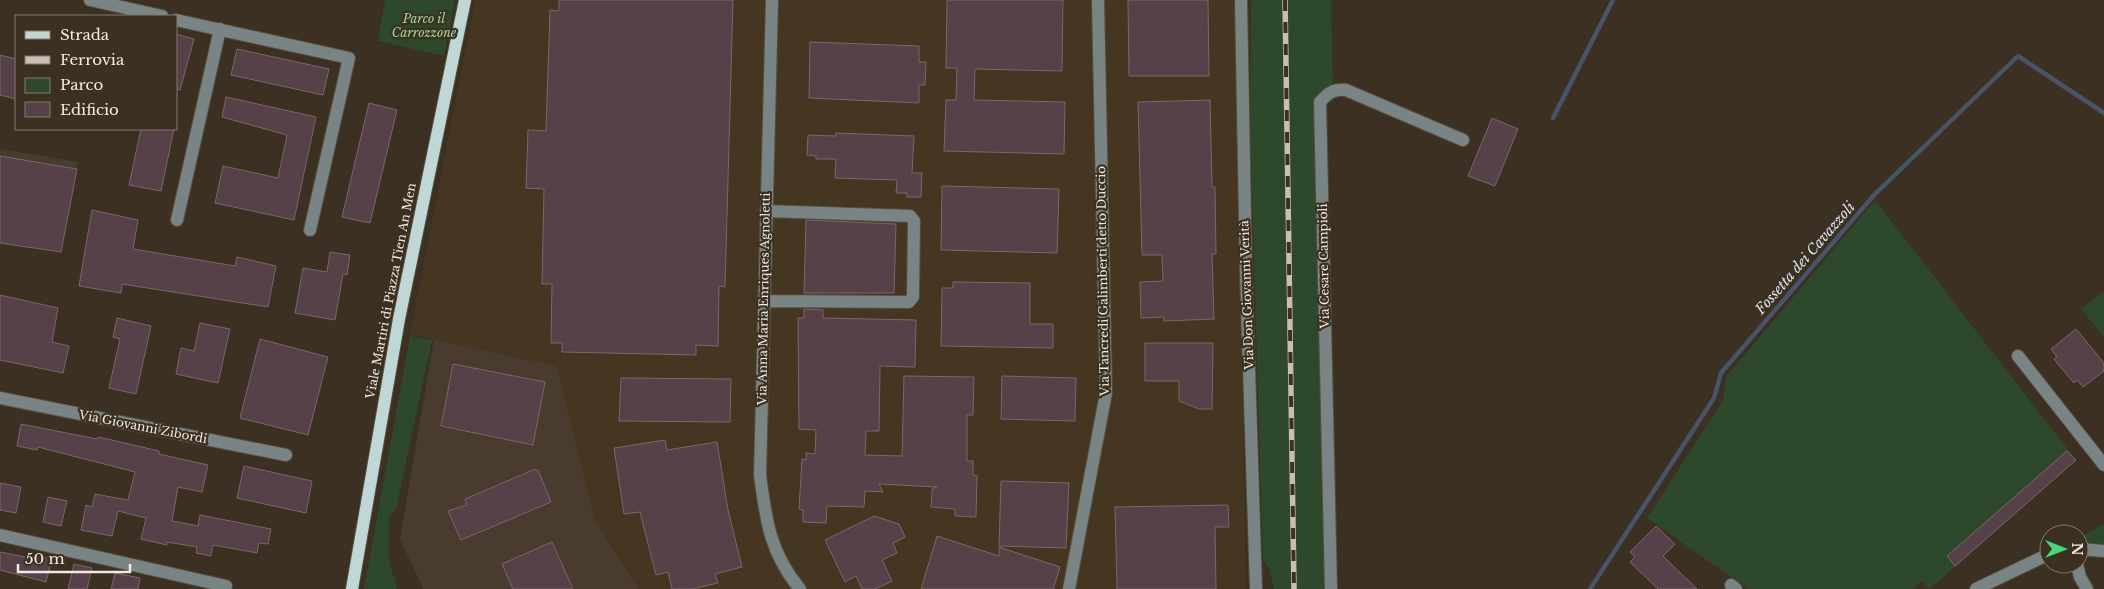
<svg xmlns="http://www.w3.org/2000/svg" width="2104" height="589" font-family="'Libre Baskerville',serif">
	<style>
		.commercial { fill: #493b2e }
		.built { fill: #453621 }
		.education { fill: #463d2c }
		.green { fill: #2e482c }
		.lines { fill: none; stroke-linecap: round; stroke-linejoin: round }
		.stream { stroke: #485469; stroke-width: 4.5 }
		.building { fill: #554147; stroke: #7c666d }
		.minor-casing { stroke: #584e40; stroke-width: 14 }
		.major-casing { stroke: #584e40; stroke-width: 14 }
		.minor { stroke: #798484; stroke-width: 12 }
		.major { stroke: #bfd7d5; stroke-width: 12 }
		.rail-casing { stroke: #c7bfb3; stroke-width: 5.5 }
		.rail { stroke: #3b3021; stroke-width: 4; stroke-dasharray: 11; stroke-linecap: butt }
		.labels { text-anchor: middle; stroke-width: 4.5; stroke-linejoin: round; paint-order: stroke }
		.park-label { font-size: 12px; font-style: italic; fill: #9fd99a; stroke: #3b3021 }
		.street-label { font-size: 12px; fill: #f1eae0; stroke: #3b3021 }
		.water-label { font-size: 14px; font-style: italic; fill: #dbe5f2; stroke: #3b3021 }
	</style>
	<rect width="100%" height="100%" fill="#3b3021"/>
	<!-- commercial -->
	<path class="commercial" d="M434,339L557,366L595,520L639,589H423L400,539Z"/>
	<!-- built -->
	<path class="built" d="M475,0H1235L1246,589H639L595,520L557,366L410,334Z"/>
	<!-- education -->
	<path class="education" d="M0,149L78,162L69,209L0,198Z"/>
	<!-- green -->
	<path class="green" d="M385,0H455L444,56L378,41Z
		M1251,0H1331L1333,84L1326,89L1328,589H1274L1269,568L1263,560L1250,125Z
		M1875,200L2076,460L1930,589L1922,581L1912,589H1748L1647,518L1723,400L1726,377Z
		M2104,291V337L2081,309Z
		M410,336L432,340L396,509L389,516V560L397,589H364Z
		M2104,524V546L2079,547V538Z"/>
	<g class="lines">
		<!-- stream -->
		<path class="stream" d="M1553,118L1613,0
			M1590,589L1714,398L1721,373L1874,195L2018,56L2104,113"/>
	</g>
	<!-- building -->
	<path class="building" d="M559,0H733L725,287L719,286L718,346L696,345V355L562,352V343H551L552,284H542L544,189L526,188L528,130L546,131L550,10L559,11Z
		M947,0H1063L1062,71L975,69L974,100L1065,102L1064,154L944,151L946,100H956L957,68H946Z
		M1128,0H1208L1209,76H1129Z
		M176,34L194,39L180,90L176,89Z
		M810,42L919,46V62H926L925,85H919V103L809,98Z
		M237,49L329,69L323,95L231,75Z
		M0,55L16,59V99L0,95Z
		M226,97L316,117L294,220L215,203L223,166L278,178L287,135L222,117Z
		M1210,100L1212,187H1215L1216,254H1212L1214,319L1164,321V317L1141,318L1140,282L1163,281L1162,255H1142L1138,102Z
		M369,103L397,110L370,223L342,217Z
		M1492,118L1518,129L1495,186L1468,176Z
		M141,129H174L161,191L129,185Z
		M836,133L914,136L912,173H922L921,197H907V193H896L897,180L835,178L836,159H816V156L807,155L808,135L836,136Z
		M0,156L77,169L61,252L0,243Z
		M942,186L1059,189L1057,253L941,250Z
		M92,210L138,220L133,249L235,266L237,257L276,266L268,307L122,284L121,293L79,286Z
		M806,220L896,224L894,293H804Z
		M330,252L350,255L347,275L343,274L335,320L295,313L303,268L327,272Z
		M953,282L1030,283V324H1053V348L941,346L942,288H953Z
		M0,295L58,308L52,342L69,346L63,373L0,360Z
		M804,309L823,310V318L916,320L915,367L880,366L879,431H866L865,455L902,456L904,376L974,377L973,415H967V461H973V475L977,476L976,517L955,516V509L931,507L932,489L937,487L879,484L883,492L865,491L864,507L827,506L826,523L803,522V510L799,509L802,459L806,460V453L815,454L816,430L799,429L798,318H804Z
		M117,318L151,326L136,394L109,388L120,339L113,337Z
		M200,323L230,329L218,383L176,374L181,348L194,351Z
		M2076,329L2104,363V371L2083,387L2077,380L2074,383L2058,364L2054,359L2057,357L2051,349Z
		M260,339L328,357L308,435L240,418Z
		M1145,343H1213L1212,409H1199L1179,401V381H1145Z
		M453,364L545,382L533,445L441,426Z
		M1002,376L1076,378L1075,421L1001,419Z
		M621,378L731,379L730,422L619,421Z
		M21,424L97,439L98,437L112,440L159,451V454L208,465L202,492L178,487L172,521L198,526L200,515L271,529L268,544L259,543L257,553L213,545L211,556L196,553L197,547L167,542V545L141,539L146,518L118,511L112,536L81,530L86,505L92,507L95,494L128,500L135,472L38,447L37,450L17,446Z
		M665,440L667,450L717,442L728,510L742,567L715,574L718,583L692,589H672L668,572L656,575L640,512L624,514L614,448Z
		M2067,451L2076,460L1955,566L1947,556Z
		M244,466L312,481L306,513L237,498Z
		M533,470H538L551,502L461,540L448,511L467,505L465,499Z
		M1001,481L1069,483L1066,548L999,546Z
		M0,483L21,487L16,513L0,510Z
		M48,497L67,501L61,526L43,522Z
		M1228,505L1229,527H1215L1216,589H1117L1115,507Z
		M874,516L899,524L905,537L893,543L897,553L882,560L892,581L875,589H862L856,576L845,582L825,540Z
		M1656,526L1675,544L1663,556L1697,589H1658L1630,562L1635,557L1630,552Z
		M937,536L999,556V547L1060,567L1053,589H921Z
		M552,542L573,589H513L502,564Z
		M0,552L30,558L31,554L52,559L46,582L0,570Z
		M74,564L92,568L87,589H68Z
		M115,573L140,578L138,589H111Z"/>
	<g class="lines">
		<!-- minor casing -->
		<g class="minor-casing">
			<path id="minor" d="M90,0L162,16
				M772,0L760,475C766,521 770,553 800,589
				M1241,0L1246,273L1256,589
				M176,20L349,58L310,230
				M177,220L220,29
				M764,301L909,302L913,297L914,221L910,216L766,211
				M2018,356L2104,465
				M0,398L286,455
				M0,535L226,586
				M2079,549L2104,551
				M2077,564L2080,577L2087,589
				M1731,585L1736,589
				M1069,589L1106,393L1098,0
				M1331,589L1320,102C1328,93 1333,89 1346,90L1463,140
				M1976,589L2049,554"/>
		</g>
		<!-- major casing -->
		<g class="major-casing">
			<path id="major" d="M352,589L399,319L465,0"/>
		</g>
		<!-- minor -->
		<use href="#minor" class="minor"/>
		<!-- major -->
		<use href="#major" class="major"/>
		<!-- rail casing -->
		<g class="rail-casing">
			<path id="rail" d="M1285,0L1294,589"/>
		</g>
		<!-- rail -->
		<use href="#rail" class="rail"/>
	</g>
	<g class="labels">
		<!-- park labels -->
		<g class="park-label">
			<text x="424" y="23">Parco il<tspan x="424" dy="14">Carrozzone</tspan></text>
		</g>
		<!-- street labels -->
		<g class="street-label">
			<text transform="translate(1324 266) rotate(-91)" y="4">Via Cesare Campioli</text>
			<text transform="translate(1103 281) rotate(-91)" y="4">Via Tancredi Galimberti detto Duccio</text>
			<text transform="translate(391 291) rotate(-79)" y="4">Viale Martiri di Piazza Tien An Men</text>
			<text transform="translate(1247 295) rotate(-92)" y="4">Via Don Giovanni Verità</text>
			<text transform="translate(764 299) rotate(-89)" y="4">Via Anna Maria Enriques Agnoletti</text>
			<text transform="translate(143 427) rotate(11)" y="4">Via Giovanni Zibordi</text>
		</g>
		<!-- water labels -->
		<g class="water-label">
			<text transform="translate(1805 258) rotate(-49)" y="5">Fossetta dei Cavazzoli</text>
		</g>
	</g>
	<!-- legend -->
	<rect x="15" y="15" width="162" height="115" fill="#3b3021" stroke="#847a6d"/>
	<rect x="25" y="31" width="25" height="8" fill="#bfd7d5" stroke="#847a6d"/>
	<text x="60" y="40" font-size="15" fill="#f1eae0">Strada</text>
	<rect x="25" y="56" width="25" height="8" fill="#c7bfb3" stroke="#847a6d"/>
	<text x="60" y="65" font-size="15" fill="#f1eae0">Ferrovia</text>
	<rect x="25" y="78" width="25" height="15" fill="#2e482c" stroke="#847a6d"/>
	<text x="60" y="90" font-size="15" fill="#f1eae0">Parco</text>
	<rect x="25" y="102" width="25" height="15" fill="#554147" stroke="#847a6d"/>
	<text x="60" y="115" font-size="15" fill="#f1eae0">Edificio</text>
	<!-- north arrow -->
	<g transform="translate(2064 549) rotate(90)"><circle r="24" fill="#3b3021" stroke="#847a6d"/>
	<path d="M0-4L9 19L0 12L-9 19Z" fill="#46d779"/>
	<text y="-8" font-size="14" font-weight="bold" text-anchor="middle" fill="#f1eae0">N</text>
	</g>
	<!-- scale -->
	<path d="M18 564v8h112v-8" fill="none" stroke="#f1eae0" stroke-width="2.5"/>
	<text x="25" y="564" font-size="15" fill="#f1eae0" stroke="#3b3021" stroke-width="4" paint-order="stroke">50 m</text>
</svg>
